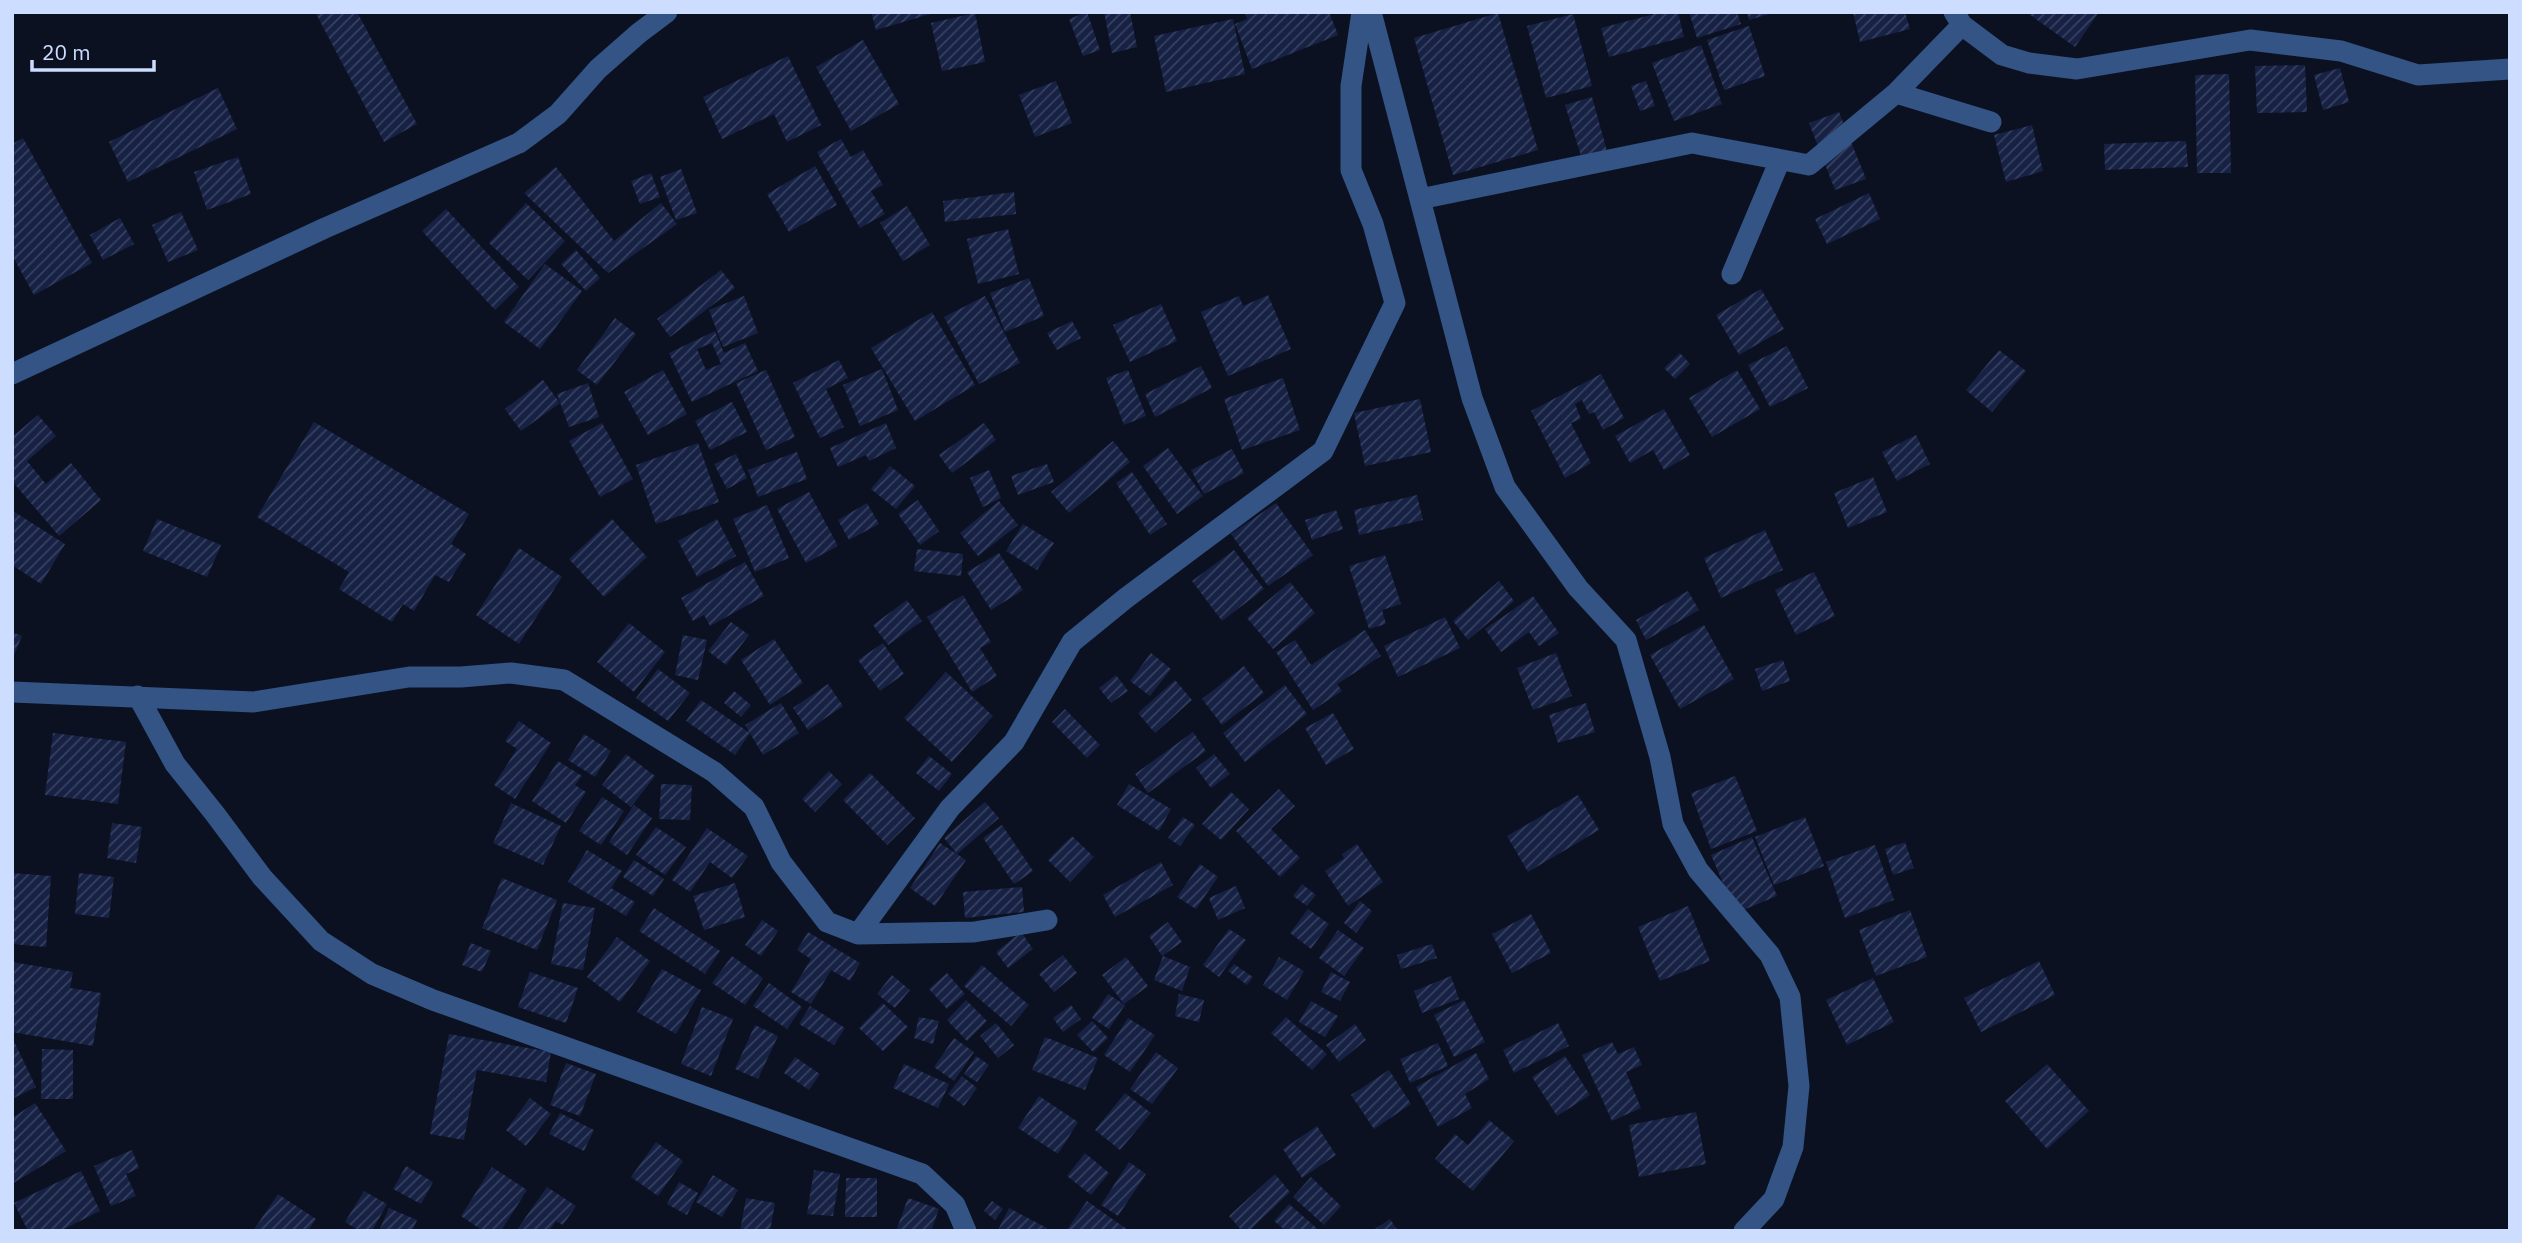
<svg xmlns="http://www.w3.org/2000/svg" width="2522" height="1243" font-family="'IBM Plex Sans',sans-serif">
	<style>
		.building { fill: url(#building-hatch); fill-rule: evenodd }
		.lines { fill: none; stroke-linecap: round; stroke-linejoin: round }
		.minor { stroke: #335484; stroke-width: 21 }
	</style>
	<defs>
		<pattern id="building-hatch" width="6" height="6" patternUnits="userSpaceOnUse" patternTransform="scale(1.75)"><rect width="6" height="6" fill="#162144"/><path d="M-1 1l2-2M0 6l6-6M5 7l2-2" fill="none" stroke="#374160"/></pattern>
	</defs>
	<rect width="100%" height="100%" fill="#0b1121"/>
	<!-- building -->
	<path class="building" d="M315,12H357L417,124L384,142Z
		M871,12H934V13L876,30Z
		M1087,12L1100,50L1083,56L1069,19Z
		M1104,12H1130L1137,47L1112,53Z
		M1245,12H1329L1338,35L1252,69L1235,24L1247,19Z
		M1662,12H1678L1684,37L1609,57L1601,28Z
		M1689,12H1737L1741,24L1697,38Z
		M1747,12H1773V13L1749,20Z
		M1853,12H1905L1910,29L1860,42Z
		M2030,12H2099L2075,47L2029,14Z
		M975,13L985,62L942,71L931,23Z
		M1498,13L1538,150L1453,175L1414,38Z
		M1573,14L1592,86L1546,98L1527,26Z
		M1233,19L1245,74L1166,92L1154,36Z
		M1749,26L1765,76L1724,90L1707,40Z
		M863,40L899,104L851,131L816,67Z
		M1701,45L1722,104L1674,121L1652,63Z
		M788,56L821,125L787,142L774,114L722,139L703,97Z
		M2305,65L2307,112L2257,113L2255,66Z
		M2340,68L2349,102L2323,110L2314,75Z
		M2229,74L2231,173H2197L2195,75Z
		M1056,81L1072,123L1035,137L1019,95Z
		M1646,81L1655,106L1640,111L1631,86Z
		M218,88L237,129L128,182L109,142Z
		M1592,97L1607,151L1582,159L1565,105Z
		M1839,112L1866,179L1835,190L1809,123Z
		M2032,125L2043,171L2006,182L1994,135Z
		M23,138L92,263L34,295L12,255V144Z
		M841,139L851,157L863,150L883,185L871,191L885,214L860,228L817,152Z
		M2186,141L2188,167L2105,170L2104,144Z
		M238,157L251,194L207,210L194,172Z
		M815,166L837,205L789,232L767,194Z
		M556,167L614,241L661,203L677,224L608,273L524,193Z
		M681,169L697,213L676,220L660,177Z
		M651,173L660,197L640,204L631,181Z
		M1014,192L1016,214L945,222L943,201Z
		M1869,193L1880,219L1827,244L1815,219Z
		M526,203L565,241L528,280L489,243Z
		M907,206L930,245L903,261L880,223Z
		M446,209L519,287L495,310L422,231Z
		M181,212L198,250L168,262L152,225Z
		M120,218L134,244L103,260L90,235Z
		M1008,229L1019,274L978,284L967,239Z
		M576,250L600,278L586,291L561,264Z
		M545,264L582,291L540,349L504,322Z
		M721,270L735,288L670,337L657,319Z
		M1029,278L1044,316L1005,332L990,293Z
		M1761,289L1784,329L1739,355L1716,315Z
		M1268,295L1291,349L1228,376L1201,312L1239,296L1243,306Z
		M744,296L758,333L723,347L709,310Z
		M985,296L1020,363L979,384L944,317Z
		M1161,304L1177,341L1130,362L1113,325Z
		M932,312L975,385L915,421L871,348Z
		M615,318L636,334L597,385L577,370Z
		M1072,321L1081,338L1057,350L1047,333Z
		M715,331L724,353L745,343L758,371L692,402L669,353ZM712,343L721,364L706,370L697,349Z
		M1787,346L1808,388L1770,407L1748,365Z
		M1999,350L2026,371L1992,412L1966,390Z
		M1680,353L1690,364L1675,379L1664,368Z
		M839,360L848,378L826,389L844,427L820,438L793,383Z
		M1201,366L1212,388L1155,417L1145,394Z
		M882,369L898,410L860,426L843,385Z
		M663,370L687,414L648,435L624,392Z
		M766,370L795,437L766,450L736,383Z
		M1128,370L1146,416L1124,425L1106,378Z
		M1737,370L1760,409L1712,437L1689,398Z
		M1601,374L1624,418L1603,430L1594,412L1589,414L1582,400L1575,404L1581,419L1571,423L1591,463L1565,478L1531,411Z
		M1283,378L1300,430L1242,450L1224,399Z
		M543,380L560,403L521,431L505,409Z
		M588,383L599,417L569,427L557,394Z
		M1420,399L1431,452L1365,466L1354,413Z
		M732,402L747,432L710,450L695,421Z
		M1664,409L1690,455L1664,470L1653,450L1630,463L1615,436Z
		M38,415L56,436L27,461L46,484L71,463L101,500L59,536L12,481V437Z
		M314,422L469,514L451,544L466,554L449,582L435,575L414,611L403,604L392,622L339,589L349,572L257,517Z
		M602,423L633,479L600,497L569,441Z
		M886,423L896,448L869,461L866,455L838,467L830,448Z
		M984,423L996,440L952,473L939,455Z
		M1916,435L1930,464L1897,481L1882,452Z
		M1113,441L1130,462L1069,513L1051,492Z
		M698,443L719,502L656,524L636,465Z
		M1168,448L1203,496L1177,514L1143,466Z
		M1232,449L1244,473L1204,494L1191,470Z
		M797,452L807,479L758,497L748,470Z
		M736,454L747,478L727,489L714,464Z
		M1047,464L1054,482L1018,495L1011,476Z
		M890,466L915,486L896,509L871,489Z
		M989,470L1001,498L983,507L970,478Z
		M1132,472L1167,524L1150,535L1116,483Z
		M1873,477L1887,512L1848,528L1834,493Z
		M809,492L838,546L806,563L777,509Z
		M1417,495L1423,520L1359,535L1354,510Z
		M918,500L939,531L920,545L898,514Z
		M999,501L1018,525L978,556L960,533Z
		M867,503L879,524L849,540L838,520Z
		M1276,503L1313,555L1268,586L1231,534Z
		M767,505L789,558L755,572L733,519Z
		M1336,510L1343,529L1312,540L1305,520Z
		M13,511L65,544L41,584L12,565Z
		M157,519L221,545L207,577L143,551Z
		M612,519L647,557L604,597L569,559Z
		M717,519L736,556L697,577L678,541Z
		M1023,524L1054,543L1037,570L1006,551Z
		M1765,530L1783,570L1721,598L1704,558Z
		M519,548L562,577L519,644L476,615Z
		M917,549L963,554L961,576L914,571Z
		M1234,550L1264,589L1222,621L1192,581Z
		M999,553L1023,590L991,610L967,572Z
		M1385,555L1401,604L1382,610L1386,624L1369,629L1349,566Z
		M745,562L764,596L710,626L704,615L693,621L681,598Z
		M1814,572L1835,616L1796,635L1775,590Z
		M1499,581L1514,601L1468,640L1453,621Z
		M1290,582L1315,613L1273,649L1247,618Z
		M1688,591L1699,610L1646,640L1636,620Z
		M963,595L991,642L980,648L997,676L972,692L927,617Z
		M1533,596L1559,633L1539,646L1529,632L1501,652L1485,629Z
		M907,600L922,621L888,645L873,625Z
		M1445,617L1460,648L1398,677L1384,646Z
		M731,622L749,635L726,665L708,651Z
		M629,623L665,652L634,692L597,662Z
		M1704,625L1734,679L1680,709L1650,655Z
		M1365,630L1381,656L1337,684L1342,691L1313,710L1276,652L1295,640L1311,665Z
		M12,632L22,636L12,660Z
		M683,635L707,640L698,680L675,675Z
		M774,639L803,683L770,705L741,660Z
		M883,643L904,674L880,691L858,660Z
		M1151,653L1171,669L1150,696L1130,681Z
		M1556,653L1572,696L1533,710L1517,668Z
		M1783,660L1790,681L1762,691L1755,669Z
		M1244,666L1264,693L1222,725L1202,699Z
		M658,669L690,693L668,721L636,698Z
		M946,672L993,716L952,762L904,718Z
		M1116,675L1128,691L1111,703L1099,688Z
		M1175,680L1192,700L1155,733L1138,713Z
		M828,684L843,706L808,730L793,708Z
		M1285,685L1307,714L1245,762L1223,733Z
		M734,691L751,705L741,717L724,703Z
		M701,700L750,733L735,755L686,721Z
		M781,703L799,733L763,755L745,725Z
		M1586,703L1595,732L1558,743L1549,715Z
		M1065,709L1100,745L1087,758L1052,722Z
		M1333,713L1354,749L1326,765L1305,728Z
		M519,721L551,743L515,799L494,785L517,749L505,741Z
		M1193,732L1206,751L1148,793L1135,774Z
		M53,733L126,742L118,804L45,795Z
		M584,734L611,751L595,777L568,760Z
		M626,754L655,776L631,807L602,785Z
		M1214,754L1230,774L1211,788L1196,768Z
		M929,756L952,774L939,791L916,773Z
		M558,761L582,776L575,785L586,792L566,823L532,801Z
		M829,771L842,784L815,812L802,799Z
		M870,773L915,818L887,845L843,800Z
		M1735,776L1757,831L1711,849L1691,793Z
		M661,784L692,785L690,820L659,819Z
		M1129,784L1171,809L1159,831L1117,805Z
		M1279,789L1295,806L1271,829L1300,858L1280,877L1236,831Z
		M1231,792L1249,809L1221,840L1202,824Z
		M1578,795L1599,830L1528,872L1507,836Z
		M602,797L624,811L601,845L579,831Z
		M985,802L999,818L957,854L944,838Z
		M511,803L561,826L543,865L493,843Z
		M634,805L652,818L627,855L609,842Z
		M1183,817L1195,825L1180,846L1168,838Z
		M1805,817L1824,866L1774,885L1755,837Z
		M112,823L142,827L136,863L107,858Z
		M1002,825L1033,871L1014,884L983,838Z
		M656,827L686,847L665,875L636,855Z
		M707,828L748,856L732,878L710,862L690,892L672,880Z
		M1072,836L1094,857L1070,882L1048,860Z
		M1752,837L1777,896L1736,913L1711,855Z
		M1905,842L1914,868L1893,875L1885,849Z
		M940,843L966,860L935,906L910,888Z
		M1357,844L1383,882L1348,906L1325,871L1344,858L1342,854Z
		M1875,845L1894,900L1845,918L1826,862Z
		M587,850L622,871L611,888L635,902L626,916L568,882Z
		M634,860L664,879L653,896L623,877Z
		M1161,862L1173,885L1115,917L1103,895Z
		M1200,864L1218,877L1196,909L1177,897Z
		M12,873L51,876L46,947L12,944Z
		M79,873L114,877L109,918L75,914Z
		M502,878L557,900L537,950L482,928Z
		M735,883L745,917L704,930L693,896Z
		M1302,884L1316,895L1307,906L1293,896Z
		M1236,886L1245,908L1218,920L1209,898Z
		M1022,887L1024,912L965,918L963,892Z
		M1360,901L1372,911L1356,933L1344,923Z
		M563,903L595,908L583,970L551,964Z
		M1688,906L1710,961L1660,981L1638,927Z
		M654,908L720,951L705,974L639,931Z
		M1308,909L1329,924L1311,949L1290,933Z
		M1910,910L1927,957L1876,976L1859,930Z
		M1531,914L1551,953L1512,973L1492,934Z
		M762,920L778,931L761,956L745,945Z
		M1168,922L1182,942L1162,956L1149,936Z
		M1229,929L1246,940L1219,977L1203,965Z
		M1338,930L1364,948L1344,976L1319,958Z
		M808,932L860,963L850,981L831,970L811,1004L791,992L811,959L797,950Z
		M1021,932L1033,949L1008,968L996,952Z
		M617,937L650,961L620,1002L587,977Z
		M471,943L491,951L482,972L462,965Z
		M1432,944L1437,958L1401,969L1397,955Z
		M1063,955L1077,973L1054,992L1039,974Z
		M732,956L763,978L745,1005L712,983Z
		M1163,956L1190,967L1182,991L1154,980Z
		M1126,957L1148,986L1124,1004L1102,975Z
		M1279,957L1304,971L1287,1000L1263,985Z
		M2039,961L2055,995L1981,1032L1964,998Z
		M12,962L73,972L70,988L101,993L93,1046L12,1032Z
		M1234,964L1253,977L1247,985L1228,971Z
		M982,965L1029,1005L1011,1026L964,986Z
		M662,969L701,990L676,1034L637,1012Z
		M530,972L578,988L566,1023L518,1007Z
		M1331,972L1350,982L1340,1001L1321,992Z
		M947,973L965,994L947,1009L929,989Z
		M892,975L910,990L895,1008L877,994Z
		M1451,976L1459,999L1422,1013L1414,991Z
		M1873,978L1894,1022L1847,1045L1826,1000Z
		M769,983L802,1007L787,1029L753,1006Z
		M1108,994L1125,1005L1109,1029L1092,1018Z
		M1179,994L1204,1000L1199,1022L1175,1016Z
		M966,1000L987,1021L967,1041L947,1020Z
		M1464,1000L1485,1042L1454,1057L1434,1015Z
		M1311,1001L1338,1016L1325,1037L1299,1022Z
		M883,1003L908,1027L883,1051L859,1028Z
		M1071,1005L1081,1019L1063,1032L1053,1018Z
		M810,1006L845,1028L834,1045L799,1024Z
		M702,1007L733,1019L711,1076L681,1064Z
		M919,1017L939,1021L933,1044L914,1038Z
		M1286,1017L1327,1054L1312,1070L1271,1033Z
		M1128,1018L1155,1035L1130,1072L1104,1055Z
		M1092,1021L1108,1038L1093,1052L1077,1035Z
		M996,1023L1014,1045L998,1058L980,1036Z
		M1558,1023L1569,1046L1514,1073L1503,1050Z
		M1355,1024L1366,1040L1339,1062L1326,1045Z
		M755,1025L778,1036L758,1079L735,1069Z
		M449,1034L551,1052L546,1082L477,1070L464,1140L430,1134Z
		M12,1037L36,1087L12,1099Z
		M1045,1037L1098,1058L1085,1090L1032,1070Z
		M954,1038L974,1052L954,1081L934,1067Z
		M1612,1042L1618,1054L1634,1047L1642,1065L1626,1072L1641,1108L1612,1121L1582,1055Z
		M1438,1043L1448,1066L1410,1083L1400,1059Z
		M42,1049L73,1050V1099H41Z
		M1156,1052L1178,1068L1152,1104L1130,1089Z
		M1476,1053L1489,1079L1465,1094L1472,1108L1438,1127L1416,1087Z
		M976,1056L989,1065L977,1082L964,1074Z
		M1565,1056L1590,1095L1557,1116L1532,1077Z
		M795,1057L820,1074L809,1090L784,1073Z
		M566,1063L596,1074L580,1116L550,1105Z
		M904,1064L949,1084L938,1108L893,1088Z
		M2047,1064L2089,1111L2047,1149L2005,1101Z
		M1389,1070L1411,1104L1374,1129L1351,1095Z
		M962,1076L977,1088L964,1106L948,1094Z
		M1125,1093L1151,1113L1120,1150L1095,1130Z
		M1039,1096L1078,1122L1058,1154L1018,1128Z
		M530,1098L551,1114L526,1146L506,1130Z
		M35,1103L66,1151L12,1184V1118Z
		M1696,1112L1706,1164L1639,1177L1629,1125Z
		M560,1113L594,1130L584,1151L549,1134Z
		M1489,1120L1514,1141L1473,1191L1435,1159L1455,1134L1468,1145Z
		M1317,1126L1336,1155L1302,1178L1283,1149Z
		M656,1142L683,1161L658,1196L631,1177Z
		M132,1150L139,1168L126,1174L136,1196L111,1206L94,1166Z
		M1085,1153L1109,1173L1091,1195L1067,1176Z
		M1129,1162L1146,1174L1118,1216L1101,1205Z
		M406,1166L433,1182L421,1204L393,1189Z
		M492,1167L527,1190L501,1231H483L461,1216Z
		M814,1170L840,1174L833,1216L807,1214Z
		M81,1171L100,1211L60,1231H28L14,1203Z
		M1275,1174L1290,1192L1249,1231H1242L1229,1216Z
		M713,1175L738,1190L722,1217L696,1202Z
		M1311,1177L1341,1206L1324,1225L1293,1197Z
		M846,1178H877V1217H845Z
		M679,1182L698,1193L687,1215L667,1204Z
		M547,1187L576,1206L563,1225L556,1221L549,1231H516Z
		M364,1191L387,1204L372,1231H360L345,1222Z
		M278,1194L316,1219L308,1231H253Z
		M746,1198L775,1203L770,1231H740Z
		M908,1198L939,1209L931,1231H896Z
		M992,1201L1003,1209L995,1220L984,1211Z
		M1087,1201L1118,1223L1130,1231H1066Z
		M1289,1204L1320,1231H1286L1274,1221Z
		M389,1208L417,1220L412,1231H379Z
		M1009,1208L1047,1228L1046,1231L998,1230Z
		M1390,1219L1398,1231H1372Z"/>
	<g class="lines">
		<!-- minor -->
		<path class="minor" d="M1371,12L1472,398L1505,487L1578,588L1626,640L1660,757L1673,824L1698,870L1770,955L1790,997L1799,1086L1793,1147L1774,1199L1744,1231
			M1954,12L1962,25L2002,55L2029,63L2077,69L2250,40L2341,51L2418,75L2510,69
			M1896,93L1962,25
			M1420,199L1692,143L1809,165L1896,93L1991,122
			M1732,274L1780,160
			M12,374L325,228L519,143L558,114L598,69L639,33L667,12
			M12,692L254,702L409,677H461L511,673L564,680L714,772L754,807L781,862L827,922L858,934L974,932L1047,920
			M138,696L175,764L215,814L262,877L321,941L372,974L433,1000L922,1174L955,1205L966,1231
			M858,934L950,808L1014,742L1072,642L1126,598L1323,451L1395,303L1373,224L1351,170V86L1362,12"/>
	</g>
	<!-- border -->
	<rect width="2522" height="1243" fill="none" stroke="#ccddff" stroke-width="28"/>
	<!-- scale -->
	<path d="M32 60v10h122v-10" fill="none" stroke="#ccddff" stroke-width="3.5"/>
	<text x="42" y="60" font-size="21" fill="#ccddff" stroke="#0b1121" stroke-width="5" paint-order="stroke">20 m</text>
</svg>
